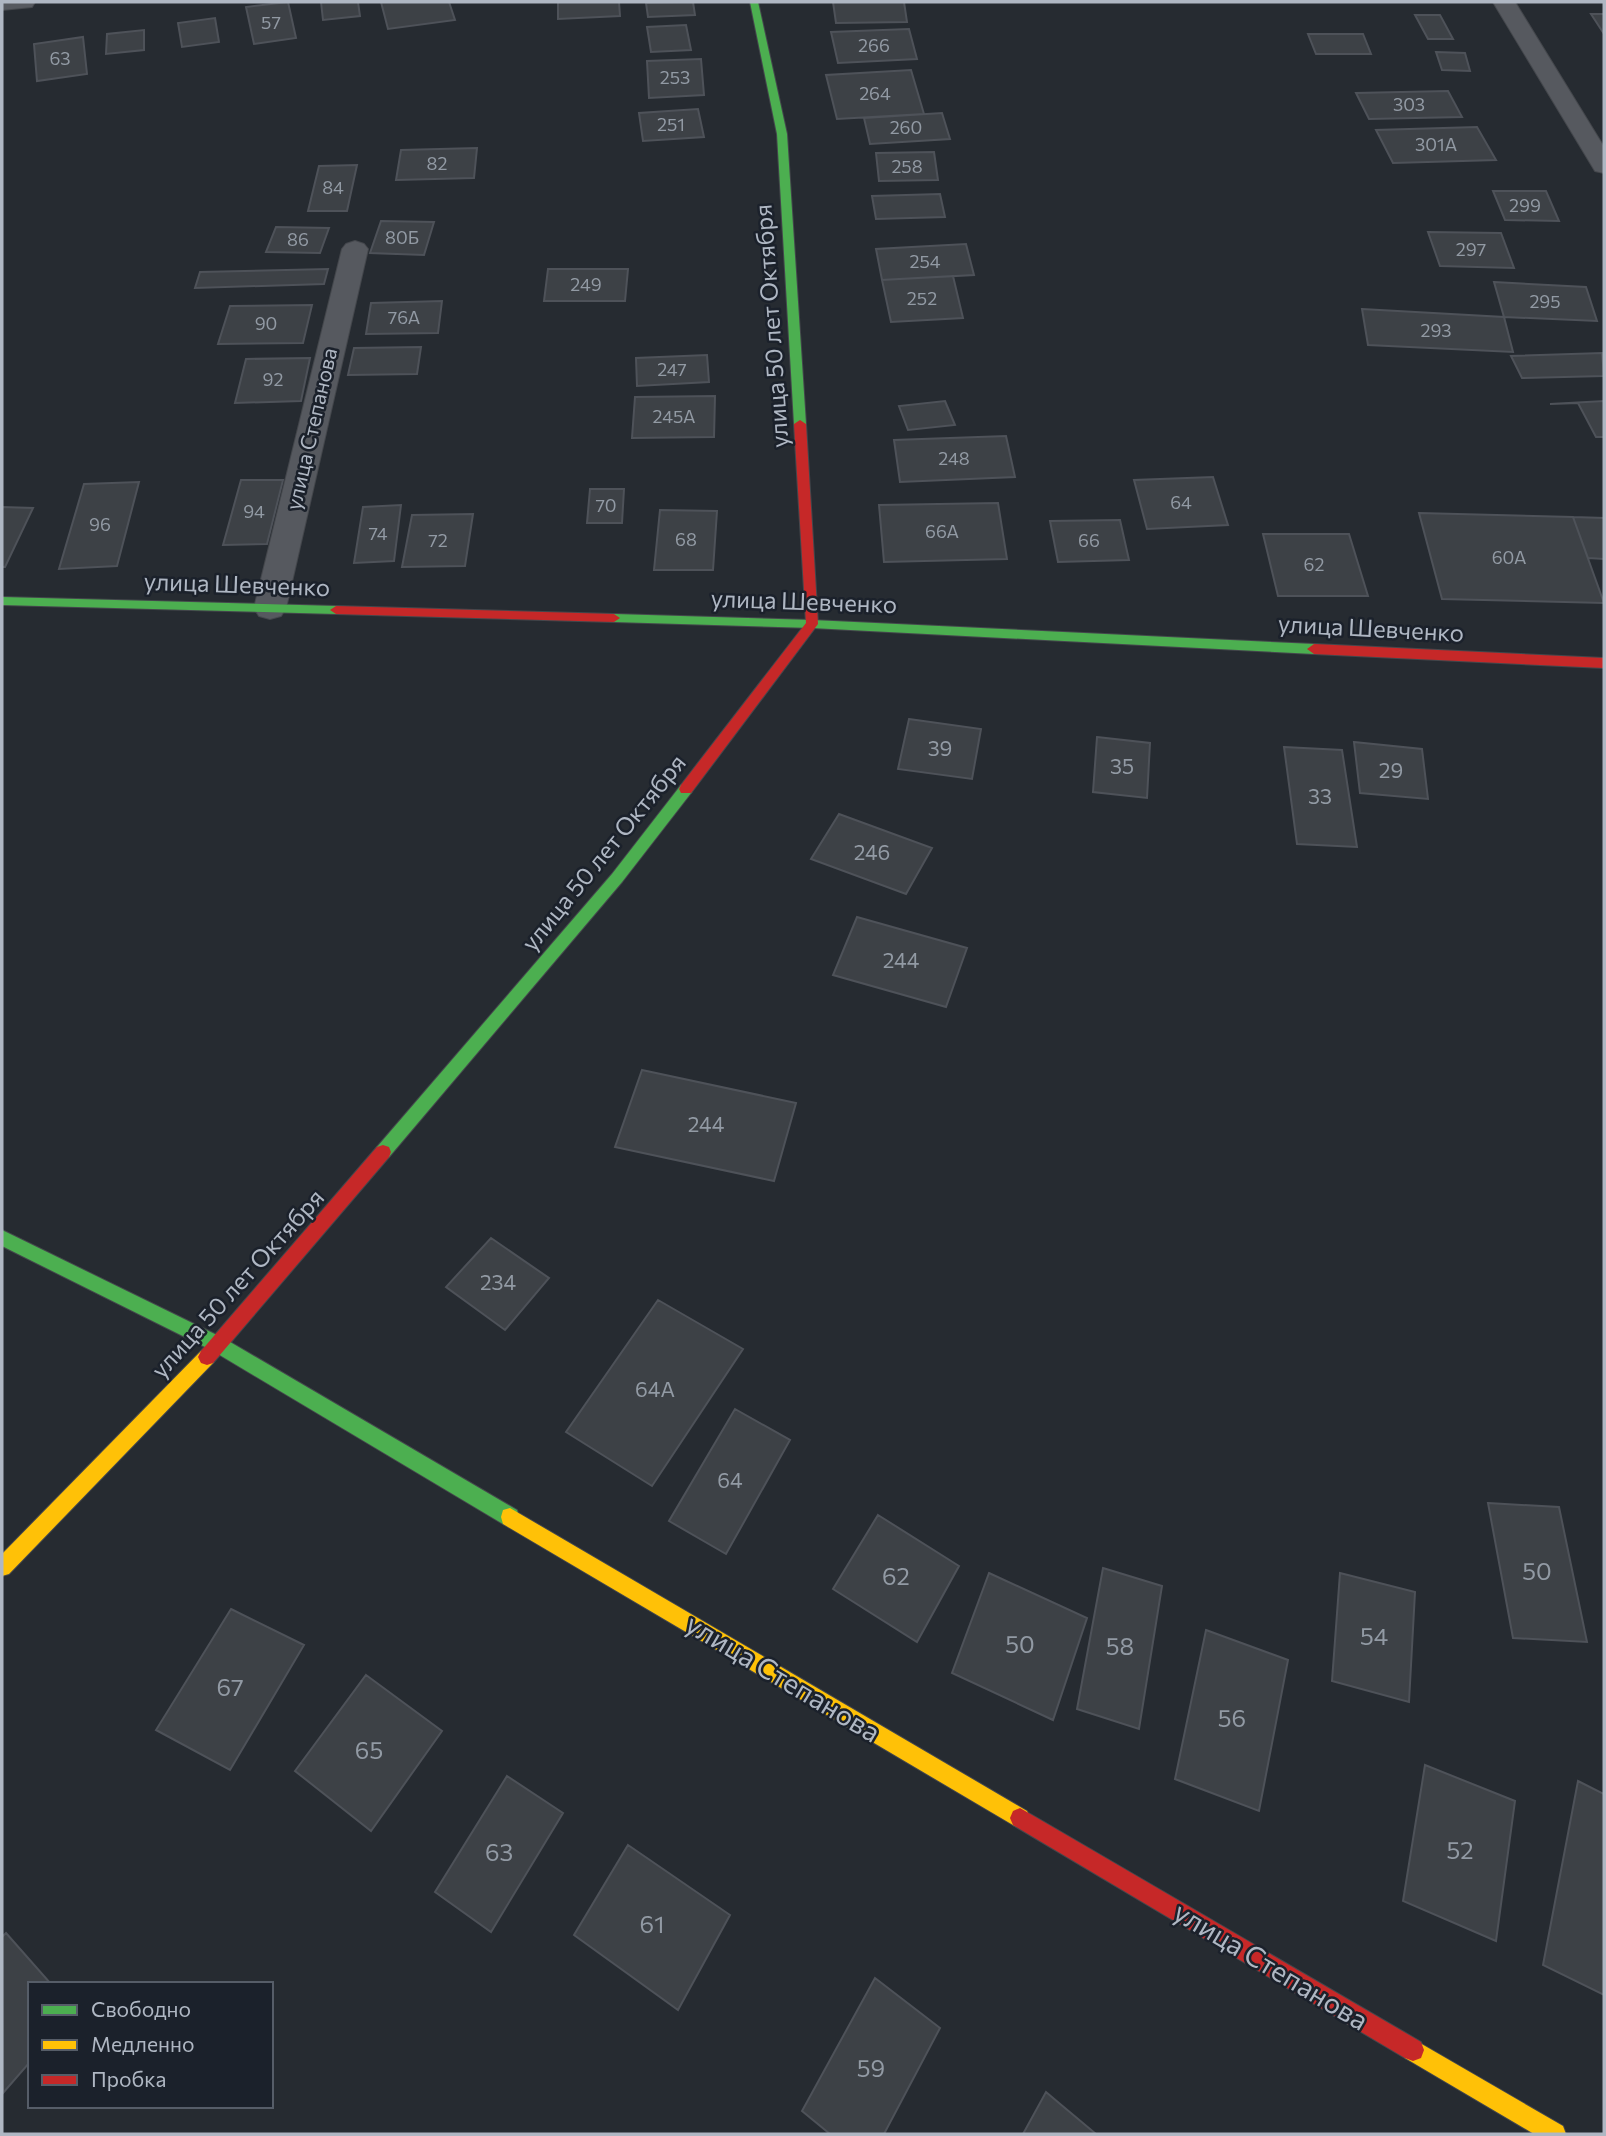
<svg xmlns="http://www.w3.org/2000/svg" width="1606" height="2136" font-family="Commissioner,sans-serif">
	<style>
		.building { fill: #3d4146; stroke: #4e5259; stroke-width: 2 }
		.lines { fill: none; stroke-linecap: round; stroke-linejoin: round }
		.street-casing { stroke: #44474c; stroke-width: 2 }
		.fast-casing { stroke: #44474c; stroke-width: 2 }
		.slow-casing { stroke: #44474c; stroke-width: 2 }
		.jam-casing { stroke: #44474c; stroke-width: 2 }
		.street { fill: #56595f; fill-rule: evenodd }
		.fast { fill: #4caf50; fill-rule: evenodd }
		.slow { fill: #ffc107; fill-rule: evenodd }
		.jam { fill: #c62828; fill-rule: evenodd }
		.labels { text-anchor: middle; stroke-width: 5; stroke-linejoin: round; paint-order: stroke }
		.far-number-label { font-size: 18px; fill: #929aa4 }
		.far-street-label { font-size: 21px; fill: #afb7c3; stroke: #1b212b }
		.number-label { font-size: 21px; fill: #929aa4 }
		.street-label { font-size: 24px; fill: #afb7c3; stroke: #1b212b }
		.near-number-label { font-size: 24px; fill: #929aa4 }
		.near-street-label { font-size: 28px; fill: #afb7c3; stroke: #1b212b }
	</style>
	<rect width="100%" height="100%" fill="#262b31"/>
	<!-- building -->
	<path class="building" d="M288,2L296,38L254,44L246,7Z
		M321,2H358L360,16L323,20Z
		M381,2H449L455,20L388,29Z
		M558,2H619L620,16L558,19Z
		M693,2L695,15L648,17L646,3Z
		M833,2H904L907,22L836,23Z
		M1591,14H1604V34Z
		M1415,15H1440L1453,39H1428Z
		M215,18L219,42L182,47L178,23Z
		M686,25L691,50L651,52L647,27Z
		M909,29L917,59L838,63L831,32Z
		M144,30V50L106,54L107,34Z
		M1308,34H1363L1371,54H1316Z
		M83,37L87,74L37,81L34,44Z
		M1436,52L1465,53L1470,71L1442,70Z
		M701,59L704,95L649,98L647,61Z
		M911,70L924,114L837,119L826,75Z
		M1448,91L1462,117L1369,119L1356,93Z
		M698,109L704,137L643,141L639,113Z
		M942,113L950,139L870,144L864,118Z
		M1477,127L1496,160L1393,163L1376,130Z
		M477,148L474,178L396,180L401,150Z
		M934,152L938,180L879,181L876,153Z
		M357,165L347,211H308L319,166Z
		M1493,191H1546L1559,221L1505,220Z
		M940,194L945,217L876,219L872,196Z
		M381,221L434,222L424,255L370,253Z
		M276,227L329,228L320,253L266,252Z
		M1428,232L1501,233L1514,268L1440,266Z
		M966,244L974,275L882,280L876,249Z
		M328,269L324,284L195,288L200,272Z
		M548,269H628L625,301H544Z
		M953,276L963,318L891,322L882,280Z
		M1494,282L1586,287L1597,321L1504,317Z
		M442,301L438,333L366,334L371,303Z
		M312,305L303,343L218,344L230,306Z
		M1362,309L1504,317L1513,352L1368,345Z
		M421,347L417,374L348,375L354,348Z
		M1602,353L1604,376L1522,378L1511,356Z
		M707,355L709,382L637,386L636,358Z
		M310,358L301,401L235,403L246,359Z
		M715,396L714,437L632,438L635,397Z
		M945,401L955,425L908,430L899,406Z
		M1604,401V437H1596L1578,403L1550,404Z
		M1006,436L1015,477L900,482L894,440Z
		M1213,477L1228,525L1147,529L1134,480Z
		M241,480H283L267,544L223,545Z
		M139,482L117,566L59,569L84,484Z
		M590,489H624L622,523H587Z
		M998,503L1007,559L884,562L879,505Z
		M401,505L394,561L354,563L363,507Z
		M2,507L33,508L5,567H2Z
		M660,510L717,511L713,570H654Z
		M1419,513L1573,517L1604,603L1442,599Z
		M473,514L465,566L402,567L412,515Z
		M1573,517L1604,518V559L1588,558Z
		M1120,520L1129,560L1058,562L1050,521Z
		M1263,534H1349L1368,596H1278Z
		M909,719L981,729L972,779L898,769Z
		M1097,737L1150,743L1147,798L1093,792Z
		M1354,742L1422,749L1428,799L1360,793Z
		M1284,747L1342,750L1357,847L1297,844Z
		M839,814L932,848L906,894L811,859Z
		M857,917L967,948L946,1007L833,975Z
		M642,1070L796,1103L774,1181L615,1147Z
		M491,1238L549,1278L505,1330L446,1287Z
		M658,1300L743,1349L652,1486L566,1432Z
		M735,1409L790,1440L726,1554L669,1521Z
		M1488,1503L1559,1507L1587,1642L1513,1638Z
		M878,1515L959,1566L917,1642L833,1589Z
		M1103,1568L1162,1586L1139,1729L1077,1709Z
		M989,1573L1087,1618L1053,1720L952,1673Z
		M1340,1573L1415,1592L1409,1702L1332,1681Z
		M231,1609L304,1645L230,1770L156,1730Z
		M1206,1630L1288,1660L1259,1811L1175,1779Z
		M366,1675L442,1731L371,1831L295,1771Z
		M1425,1765L1515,1801L1496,1941L1403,1901Z
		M507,1776L563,1813L491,1932L435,1892Z
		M1578,1781L1604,1794V1995L1543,1965Z
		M628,1845L730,1915L678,2010L574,1935Z
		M6,1933L51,1984H30V2062L3,2093L2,1937Z
		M875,1978L940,2028L884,2134H830L802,2111Z
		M1046,2092L1059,2103L1096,2134H1023Z"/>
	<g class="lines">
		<!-- street casing -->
		<g class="street-casing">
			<path id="street" d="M2,2H35L32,7L2,10Z
				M1493,2H1515L1604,147V173L1595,171L1592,166Z
				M355,241L364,244L368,249L286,608L281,616L270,619L259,616L254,608L342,249L346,244Z"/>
		</g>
		<!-- fast casing -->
		<g class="fast-casing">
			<path id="fast" d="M750,2H758L787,134L806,424L800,428L794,424L777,134Z
				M2,597L336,606L342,610L336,614L2,605Z
				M614,614L812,620L1314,644L1321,649L1314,654L812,628L614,622L608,618Z
				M686,784L691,785L693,789L691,793L622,882L389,1157L383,1159L377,1157L375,1152L377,1147L612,874L681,785Z
				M2,1230L225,1339L517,1510L519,1517L517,1524L510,1526L503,1524L213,1351L2,1246Z"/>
		</g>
		<!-- slow casing -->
		<g class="slow-casing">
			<path id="slow" d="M207,1349L213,1351L216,1357L213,1363L9,1574L2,1576V1554L201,1351Z
				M510,1508L1027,1811L1030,1818L1027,1825L1020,1828L1013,1825L503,1524L501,1517L503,1510Z
				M1413,2039L1563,2126L1566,2134H1534L1405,2058L1402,2050L1405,2042Z"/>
		</g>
		<!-- jam casing -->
		<g class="jam-casing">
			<path id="jam" d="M800,420L806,424L818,624L691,793H681L679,789L681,785L806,623L794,424Z
				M336,606L614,614L620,618L614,622L336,614L330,610Z
				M1314,644L1604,658V668L1314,654L1307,649Z
				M383,1145L389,1147L391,1152L389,1157L213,1363L207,1365L201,1363L198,1357L201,1351L377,1147Z
				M1020,1808L1421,2042L1424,2050L1421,2058L1413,2061L1405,2058L1013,1825L1010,1818L1013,1811Z"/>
		</g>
		<!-- street -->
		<use href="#street" class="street"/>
		<!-- fast -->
		<use href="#fast" class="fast"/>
		<!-- slow -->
		<use href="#slow" class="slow"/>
		<!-- jam -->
		<use href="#jam" class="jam"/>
	</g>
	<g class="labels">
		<!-- far-number labels -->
		<g class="far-number-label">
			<text x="271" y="29">57</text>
			<text x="874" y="52">266</text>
			<text x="60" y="65">63</text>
			<text x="675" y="84">253</text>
			<text x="875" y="100">264</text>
			<text x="1409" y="111">303</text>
			<text x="671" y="131">251</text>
			<text x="906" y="134">260</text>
			<text x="1436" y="151">301А</text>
			<text x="437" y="170">82</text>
			<text x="907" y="173">258</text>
			<text x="333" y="194">84</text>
			<text x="1525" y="212">299</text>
			<text x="402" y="244">80Б</text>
			<text x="298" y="246">86</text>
			<text x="1471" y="256">297</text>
			<text x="925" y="268">254</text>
			<text x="586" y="291">249</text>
			<text x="922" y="305">252</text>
			<text x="1545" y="308">295</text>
			<text x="404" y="324">76А</text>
			<text x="266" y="330">90</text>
			<text x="1436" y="337">293</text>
			<text x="672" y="376">247</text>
			<text x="273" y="386">92</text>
			<text x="674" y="423">245А</text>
			<text x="954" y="465">248</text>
			<text x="1181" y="509">64</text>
			<text x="606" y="512">70</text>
			<text x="254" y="518">94</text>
			<text x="100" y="531">96</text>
			<text x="942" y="538">66А</text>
			<text x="378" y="540">74</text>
			<text x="686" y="546">68</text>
			<text x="438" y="547">72</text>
			<text x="1089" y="547">66</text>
			<text x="1509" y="564">60А</text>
			<text x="1314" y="571">62</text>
		</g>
		<!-- far-street labels -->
		<g class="far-street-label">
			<text transform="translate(312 429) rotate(-77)" y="7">улица Степанова</text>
		</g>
		<!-- number labels -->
		<g class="number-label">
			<text x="940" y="756">39</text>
			<text x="1122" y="774">35</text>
			<text x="1391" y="778">29</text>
			<text x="1320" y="804">33</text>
			<text x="872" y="860">246</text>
			<text x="901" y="968">244</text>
			<text x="706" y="1132">244</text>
			<text x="498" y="1290">234</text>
			<text x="655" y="1397">64А</text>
			<text x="730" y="1488">64</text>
		</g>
		<!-- street labels -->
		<g class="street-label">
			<text transform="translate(772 326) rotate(-94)" y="8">улица 50 лет Октября</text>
			<text transform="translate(237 585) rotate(2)" y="8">улица Шевченко</text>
			<text transform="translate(804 602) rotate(2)" y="8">улица Шевченко</text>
			<text transform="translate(1371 629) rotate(3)" y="8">улица Шевченко</text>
			<text transform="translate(604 853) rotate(-51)" y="8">улица 50 лет Октября</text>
			<text transform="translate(238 1284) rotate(-48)" y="8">улица 50 лет Октября</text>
		</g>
		<!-- near-number labels -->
		<g class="near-number-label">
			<text x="1537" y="1580">50</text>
			<text x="896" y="1585">62</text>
			<text x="1374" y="1645">54</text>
			<text x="1020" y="1653">50</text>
			<text x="1120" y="1655">58</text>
			<text x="230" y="1696">67</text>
			<text x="1232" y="1727">56</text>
			<text x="369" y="1759">65</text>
			<text x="1460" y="1859">52</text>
			<text x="499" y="1861">63</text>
			<text x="652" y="1933">61</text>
			<text x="871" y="2077">59</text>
		</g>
		<!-- near-street labels -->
		<g class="near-street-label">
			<text transform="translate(783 1678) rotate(31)" y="10">улица Степанова</text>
			<text transform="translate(1271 1966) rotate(31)" y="10">улица Степанова</text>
		</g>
	</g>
	<!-- border -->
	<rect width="1606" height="2136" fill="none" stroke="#afb7c3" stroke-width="7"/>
	<!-- legend -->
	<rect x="28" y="1982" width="245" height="126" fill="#1b212b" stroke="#565d68" stroke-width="2"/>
	<rect x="42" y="2005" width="35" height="10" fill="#4caf50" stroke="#565d68" stroke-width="2"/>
	<text x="91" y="2017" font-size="21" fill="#afb7c3">Свободно</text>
	<rect x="42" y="2040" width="35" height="10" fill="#ffc107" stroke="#565d68" stroke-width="2"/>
	<text x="91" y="2052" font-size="21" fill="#afb7c3">Медленно</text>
	<rect x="42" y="2075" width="35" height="10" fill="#c62828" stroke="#565d68" stroke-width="2"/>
	<text x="91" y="2087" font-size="21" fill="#afb7c3">Пробка</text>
</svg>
